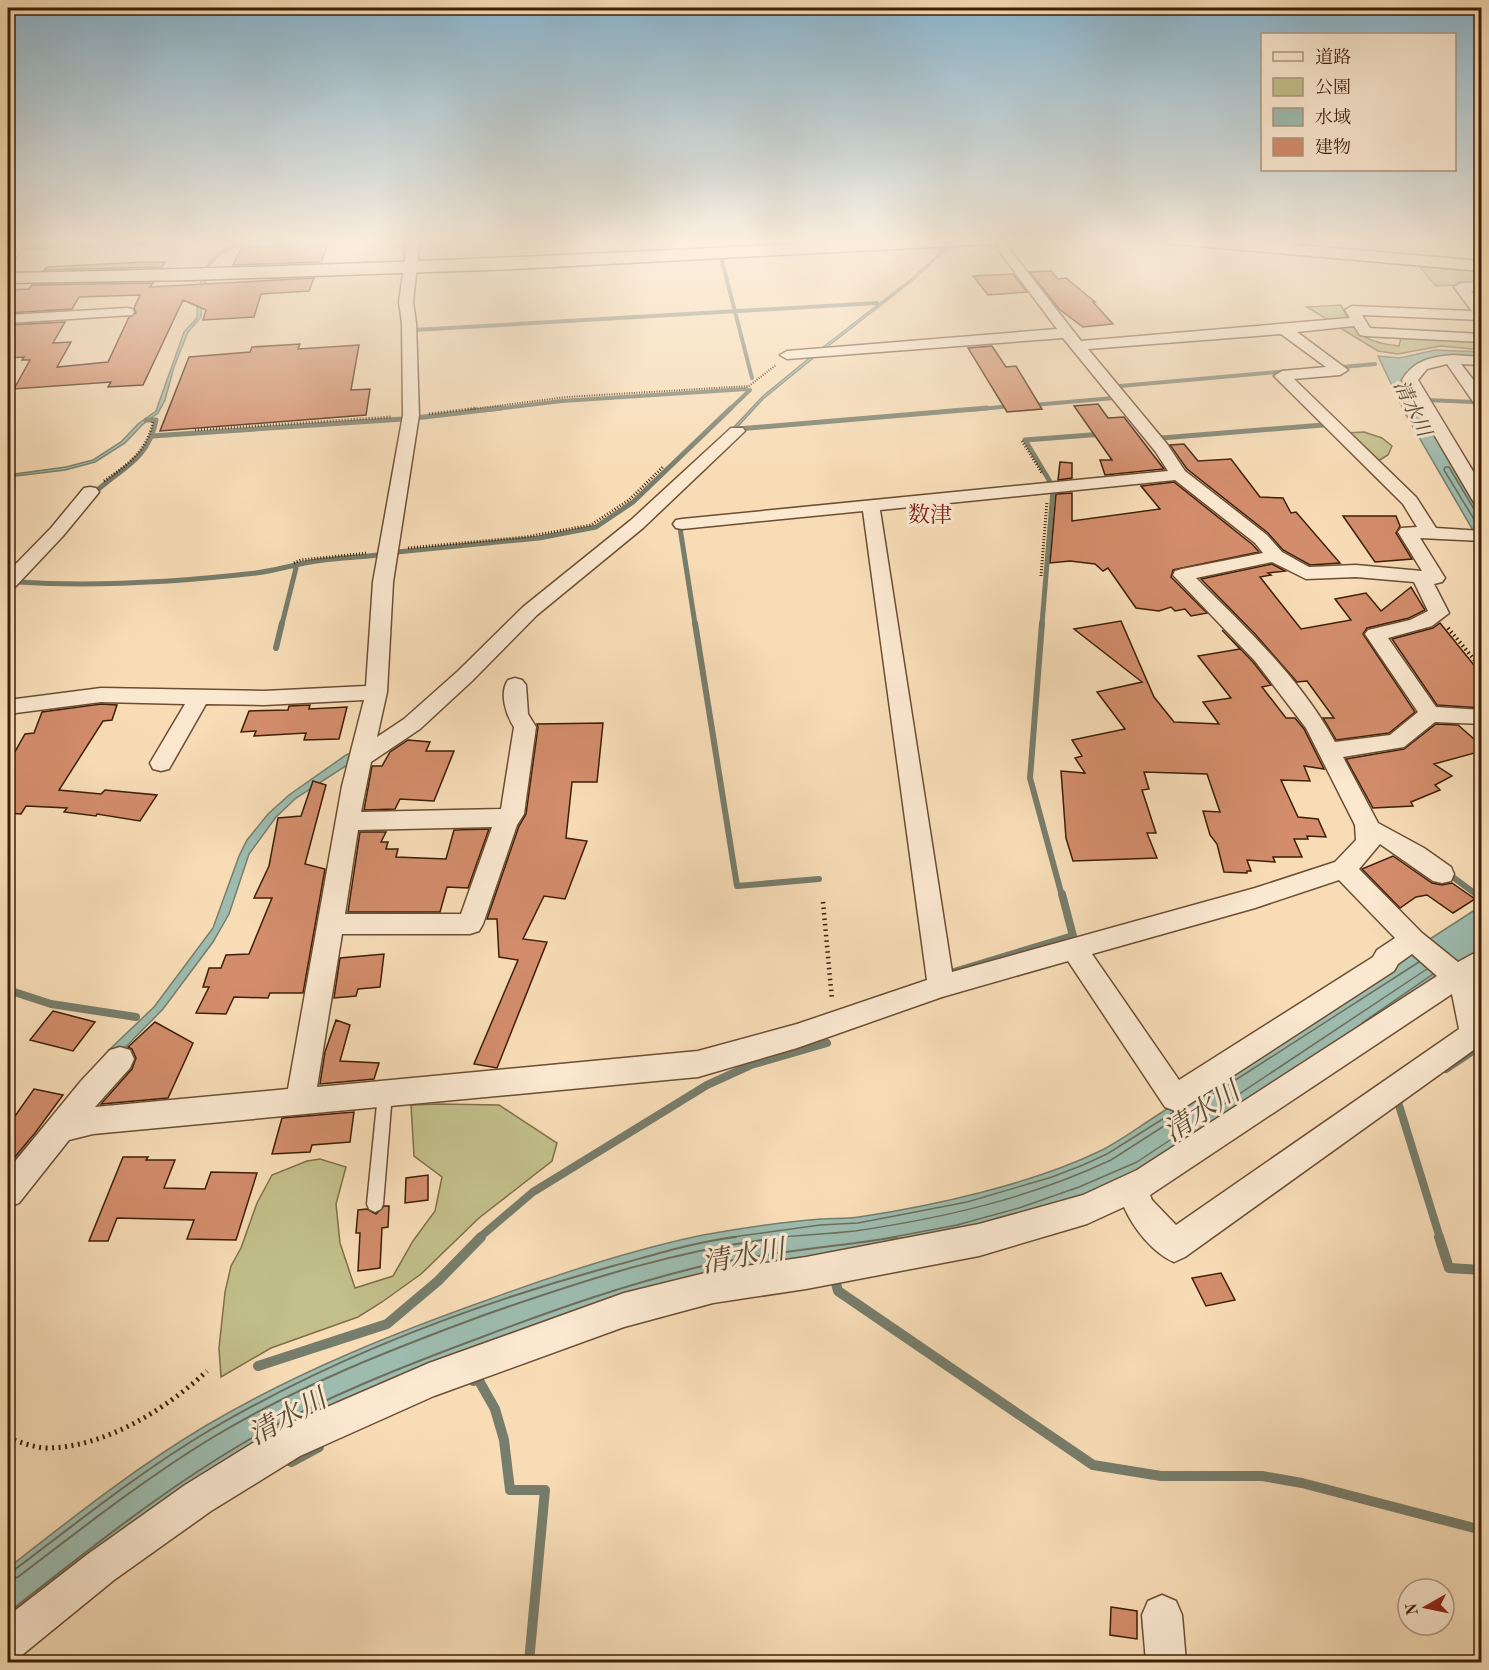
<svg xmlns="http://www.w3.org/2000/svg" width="1489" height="1670" font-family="'Old Standard TT','Noto Serif JP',serif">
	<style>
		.green { fill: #c2bf8a; stroke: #806f48; stroke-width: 1.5 }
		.water { fill: #9dbcaf; stroke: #777d6c; stroke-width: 1.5 }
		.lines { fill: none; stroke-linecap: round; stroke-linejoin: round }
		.shore-far1 { stroke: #6e6e5b; stroke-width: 1.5 }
		.shore { stroke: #6e6e5b; stroke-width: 2 }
		.stream-far4 { stroke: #777d6c; stroke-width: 4 }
		.stream-far3 { stroke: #777d6c; stroke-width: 5 }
		.stream-far2 { stroke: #777d6c; stroke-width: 6 }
		.stream-far1 { stroke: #777d6c; stroke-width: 8 }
		.stream { stroke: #777d6c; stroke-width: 10 }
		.building { fill: #d38d6c; stroke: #3e1f07; stroke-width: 1.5 }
		.service-casing { stroke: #6c4e33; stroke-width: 3 }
		.minor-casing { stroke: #6c4e33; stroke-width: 3 }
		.tertiary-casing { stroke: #6c4e33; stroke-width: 3 }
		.secondary-casing { stroke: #3e1f07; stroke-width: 3 }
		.path-far4 { stroke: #3e1f07; stroke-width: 2; stroke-dasharray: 1 1.5; stroke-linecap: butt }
		.path-far3 { stroke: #3e1f07; stroke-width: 3; stroke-dasharray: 1 2; stroke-linecap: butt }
		.path-far2 { stroke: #3e1f07; stroke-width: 4; stroke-dasharray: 1.5 3; stroke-linecap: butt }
		.path-far1 { stroke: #3e1f07; stroke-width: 4.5; stroke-dasharray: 1.5 4; stroke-linecap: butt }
		.path { stroke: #3e1f07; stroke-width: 5; stroke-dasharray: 2 4.5; stroke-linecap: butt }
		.service { fill: #fae8d0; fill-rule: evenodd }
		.minor { fill: #fae8d0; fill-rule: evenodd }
		.tertiary { fill: #fae8d0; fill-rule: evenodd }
		.secondary { fill: #fae8d0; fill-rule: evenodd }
		.labels { text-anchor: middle; stroke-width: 6; stroke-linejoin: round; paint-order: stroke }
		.far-water-label { font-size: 20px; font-style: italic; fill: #5a4e39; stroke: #fae8d0 }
		.far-quarter-label { font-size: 22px; fill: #7a1f14; stroke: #fae8d0 }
		.near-water-label { font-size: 28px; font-style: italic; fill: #5a4e39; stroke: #fae8d0 }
	</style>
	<rect width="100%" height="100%" fill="#f7dcb6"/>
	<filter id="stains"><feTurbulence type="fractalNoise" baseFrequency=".00333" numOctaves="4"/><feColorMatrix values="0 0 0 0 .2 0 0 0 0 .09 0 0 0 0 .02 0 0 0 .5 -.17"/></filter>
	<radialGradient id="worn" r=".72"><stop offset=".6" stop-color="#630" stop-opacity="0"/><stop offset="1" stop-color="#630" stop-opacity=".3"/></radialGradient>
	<!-- green -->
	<path class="green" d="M1416,263L1481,270V284L1436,286Z
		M1341,305L1349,321L1333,323L1307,307Z
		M1351,323C1361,340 1380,344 1399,346L1401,337L1481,341V350L1441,346L1398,354L1378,351L1337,326Z
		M1364,432L1382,438L1392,446L1388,455L1378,461L1346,433Z
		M439,1104L499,1105L557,1143L552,1161L479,1218L421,1274L382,1302L358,1317L271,1348L221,1377L219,1348L225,1292L231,1266L241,1248L257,1203L272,1175L307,1161L320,1159L346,1167L336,1204L340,1243L355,1288L393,1276L413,1241L435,1211L442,1177L414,1156L411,1105Z"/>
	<!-- water -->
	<path class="water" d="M176,239H258L8,250V246L24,244Z
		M948,246H950L913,280L823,350L818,351L910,280Z
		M202,279H206L202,298L201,317L188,332L174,367L165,400L158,413L142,425L125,443L95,462L65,470L8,477V475L66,467L93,460L121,442L138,424L156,411L184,332L197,318L198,291Z
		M1435,350L1481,352V359L1458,358L1408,374L1481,510V541L1474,532L1406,415L1378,356L1400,358Z
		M813,355H817L763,399L729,436L641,518L526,611L510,630L412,720L386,740L296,798L276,817L249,854L229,914L213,942L163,1009L99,1074L8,1181V1167L109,1050L154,1007L213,928L239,856L247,840L268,814L289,795L346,755L371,745L406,720L455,677L522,610L645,510L672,483L734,427L762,397Z
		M1481,906V948L1346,1041L1100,1195L447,1364L77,1576L8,1630V1568C72,1518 136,1467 207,1425C297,1372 394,1333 493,1298C561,1273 631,1250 703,1235C741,1228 782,1222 821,1219C833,1218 846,1219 859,1217C933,1206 1032,1184 1100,1151C1118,1142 1136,1129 1153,1118Z"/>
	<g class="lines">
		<!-- shore-far1 -->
		<path class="shore-far1" d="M1480,529L1444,470L1445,467H1449L1474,509L1482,512
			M1362,1023L1433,974
			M725,1238L820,1225L858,1223L967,1202L1052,1177L1083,1165L1107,1154L1174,1112
			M773,1238C800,1235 828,1234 855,1231C944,1218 1030,1198 1111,1160L1419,962
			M888,1238L957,1225L1019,1208L1079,1187L1137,1162L1427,969"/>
		<!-- shore -->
		<path class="shore" d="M8,1572L14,1570C78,1522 141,1471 210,1430C334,1357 474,1304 613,1266C654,1255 694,1242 736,1237
			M8,1579L18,1577C81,1529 143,1480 210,1439C297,1386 392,1349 487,1314C585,1280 682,1248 786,1237
			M8,1613C87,1551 165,1488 252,1438C325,1397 404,1366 482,1337C556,1309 630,1283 707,1265C770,1252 834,1247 897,1237"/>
		<!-- stream-far4 -->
		<path class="stream-far4" d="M755,246L899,239
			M404,255L405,239
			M728,257H721L752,378
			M206,270C219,242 252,242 279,239
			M414,330L877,303
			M1343,367L1375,364
			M1120,386L1289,371
			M1426,400L1474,402
			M1033,405L1114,398
			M488,410L562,401L747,389
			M729,410L750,390
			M969,410L1012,406"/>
		<!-- stream-far3 -->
		<path class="stream-far3" d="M415,418L501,408
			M737,429L987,408
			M1157,434L1161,438L1323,425
			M152,436L403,419
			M1052,485L1025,440L1103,434
			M91,496C118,469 148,462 156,420H146
			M687,527L680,528L695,624
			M397,552L539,538L596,527L633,502L731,408
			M18,582C97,587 177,582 256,573C273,571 289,566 305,563C329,558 354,558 378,555
			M282,624L296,568L294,566
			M1042,624L1053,490L1046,491"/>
		<!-- stream-far2 -->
		<path class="stream-far2" d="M695,623L737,886L819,879
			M1042,623L1030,778L1062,896
			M276,648L282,623
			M1446,872L1477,895"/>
		<!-- stream-far1 -->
		<path class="stream-far1" d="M954,972L1073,936L1062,894
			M8,990L51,1004L136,1017
			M1482,1012L1479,1011L1482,1020
			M1446,1069L1482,1045
			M1398,1102L1440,1238
			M479,1238L533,1192L707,1085L751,1065L827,1043"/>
		<!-- stream -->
		<path class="stream" d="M1439,1237L1449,1268L1482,1270
			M834,1276L838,1291L1093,1465L1161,1476H1262L1302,1483L1482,1530
			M258,1366L387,1324L438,1281L481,1237
			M473,1381L478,1379L495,1409L504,1440L510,1490H545L529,1662
			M291,1462L319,1447"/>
	</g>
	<!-- building -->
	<path class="building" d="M296,239H330L321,262L233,265L242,247L270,246Z
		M145,262H165L162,267L44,270L47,267Z
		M1051,271L1058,279L1066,278L1095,302H1093L1113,324L1083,327L1059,309L1030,272Z
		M1013,274L1027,292L988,295L973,276Z
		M314,278L309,291L261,294L254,317L203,320L206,310L183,300L143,385L108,387L111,382L14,389L30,360H22L24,357L8,358V325L65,322L53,343L71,342L57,367L108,362L129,317L136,313L134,308L140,295L79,297L72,309L8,313V290L29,289L32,285L153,283L150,287Z
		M300,344L298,349L359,345L351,390L370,389L366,415L160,431L189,357L250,352L252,347Z
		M992,346L1006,367L1016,366L1042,409L1007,412L968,348Z
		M1098,404L1108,418L1124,417L1164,469L1105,475L1100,460H1112L1074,406Z
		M1184,444L1198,461L1231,459L1260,497L1283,498L1291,513L1296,512L1340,563L1310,565L1283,550L1268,533L1187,469L1170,445Z
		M1060,462L1072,463V478L1058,480Z
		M1174,482L1253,545L1259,552L1173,570L1171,577L1207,613L1191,616L1185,609L1175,611L1171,607L1159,611L1136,608L1108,568L1103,571L1095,564L1070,561L1050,563L1056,494L1072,493V521L1160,509L1141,486Z
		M1343,516H1396L1400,526L1396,533L1412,559L1375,562Z
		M1272,564L1285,571L1268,573L1271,575L1260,577L1301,629L1351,620L1335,599L1366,593L1381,611L1411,587L1425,610L1409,618L1367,628L1363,634L1415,712L1389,733L1336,740L1323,718H1334L1307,681L1297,682L1255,634L1201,579Z
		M1121,621L1154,697L1174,722L1219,724L1203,702L1231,698L1198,656L1240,649L1222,630L1253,662L1271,685L1262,687L1286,718H1295L1304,729L1324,769L1304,766L1310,781L1281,780L1298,817L1318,819L1326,837L1307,836L1308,839H1294L1302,857H1273L1275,862L1247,860L1251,871H1247V873L1224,872L1217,844L1210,835L1203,811L1220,812L1207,774L1144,772L1149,789L1142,790L1156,833H1147L1157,858L1073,861L1066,838L1061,771L1085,773L1075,758L1082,756L1072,740L1125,729L1097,692L1142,682L1074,629Z
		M1440,623L1482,675V708L1437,705L1392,639L1433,628Z
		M101,704L117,705L112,720L103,721L59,790L101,794L105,790L157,795L140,821L97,814L96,816L64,812L67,808L26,806L21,814L8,813V764L25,734L34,733L42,712Z
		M310,705L309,709L347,707L339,739L304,740L306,733L254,736L256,731L241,732L249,711L288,710L289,706Z
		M603,723L597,782H572L566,838L587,841L565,899L544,896L523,939L547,942L497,1068L474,1064L518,960L499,957L497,919H487L519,826L526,814L538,727L537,724Z
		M1436,724L1458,725L1482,746V751L1434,764L1452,776L1435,785L1440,790L1411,802L1413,806L1373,808L1346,759L1404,749Z
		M408,740L430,742L426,751H454L434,801L400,799L395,809L364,810L372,766H382L390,752Z
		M313,781L326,785L305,864L325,869L303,993H270L268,998L234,997L226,1014L196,1013L209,987H203L209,968H221L226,955L249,954L272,898H254L269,866L278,818L301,816Z
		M489,829L468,888L447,887L440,912H348L360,832H386L381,842H388L386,849H398L396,857L446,859L454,830Z
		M1393,856L1432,883L1442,885L1452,883L1475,899L1453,913L1427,895L1416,897L1400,908L1362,869Z
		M384,954L380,987L358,989L356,996L334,998L340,958Z
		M53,1011L95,1022L73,1051L30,1040Z
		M336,1020L350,1025L340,1061L379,1063L374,1079L320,1084L325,1052Z
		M155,1022L193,1043L168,1098L101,1104L132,1069L136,1058L132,1049L128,1047Z
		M34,1089L63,1095L35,1133L8,1165V1126Z
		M354,1112L350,1142L312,1145L310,1152L272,1154L282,1118Z
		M123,1157H148L146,1160H175L164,1188L205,1189L211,1172L257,1173L236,1240L187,1239L194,1220L117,1218L108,1241H89Z
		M428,1175V1200L405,1203L406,1178Z
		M384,1206H389L388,1227L382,1228L380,1268L358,1271L360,1233H356L358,1210L367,1209L376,1214Z
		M1221,1273L1235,1300L1206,1306L1192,1278Z
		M1111,1607L1137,1611V1639L1110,1635Z"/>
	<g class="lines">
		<!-- service casing -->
		<g class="service-casing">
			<path id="service" d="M385,1087L390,1089L392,1094L383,1204L381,1209L375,1212L369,1209L367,1204L378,1094L380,1089Z"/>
		</g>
		<!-- minor casing -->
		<g class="minor-casing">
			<path id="minor" d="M408,239H420L413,302L416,323L419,415L393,582L387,692L377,737L404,719L458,671L523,607L631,520L731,428H743L745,431L643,528L537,615L472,681L420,729L371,762L361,812L501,809L514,727C506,715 499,693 508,680L515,678L522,680L526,685L528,714L536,727L524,814L517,825L483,924L479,931L470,934H342L317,1087L698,1051L797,1024L927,980L863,511L682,529L676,528L673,524L676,520L682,519L1168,471L1155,451L1063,338L787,359L780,355L787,351L1057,329L999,251L996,239H1008L1011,251L1081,341L1350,318L1345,310L1352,306L1472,311L1454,287L1461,283L1482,282V290L1471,291L1482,305V320L1362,315L1370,328L1482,334V342L1365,336L1360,335L1354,326L1297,332L1348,370L1340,375L1294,379L1416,497L1436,528L1482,531V541L1420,538L1445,578L1442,582L1434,584L1449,613L1432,626L1388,638L1436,707L1482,710V724L1435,722L1404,747L1343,757L1378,823L1424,848L1451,867L1454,874L1451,881L1442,883L1433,881L1380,844L1359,869L1422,933L1458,962L1482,949V974L1477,977L1482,985L1479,994L1482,1044L1185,1257L1174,1262C1153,1253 1133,1228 1124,1207L1087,1224L979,1256L806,1289L713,1303L624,1327L434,1396L300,1456L211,1511L114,1580L22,1655L8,1661V1616L88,1554L185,1485L274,1430L429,1363L624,1293L713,1271L806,1257L979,1224L1083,1195L1137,1170L1437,976L1412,954L1398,964L1394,971L1185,1107L1175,1111L1165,1107L1068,961L942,997L797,1048L698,1077L93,1134L69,1140L19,1203L8,1208V1170L81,1081L110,1050L120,1047L130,1050L134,1059L130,1068L95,1107L288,1089L342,786L364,700L264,705L206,704L169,769L161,771L153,769L150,763L185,704L101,702L8,714V700L101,688L264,691L366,686L373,582L403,415L402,323L399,302ZM1281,334L1326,367L1282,371L1274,376L1403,504L1417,527L1401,528L1398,532L1422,571L1356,565L1309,567L1282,552L1267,535L1185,471L1167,444L1088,349ZM1175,480L1255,543L1263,553L1182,569L1175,571L1173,575L1255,661L1306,728L1355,825L1356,840L1335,862L1255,888L952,972L880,510ZM1272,562L1306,579L1356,577L1414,582L1428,611L1410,620L1368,630L1365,634L1418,712L1390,735L1335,742C1301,679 1246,628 1196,578ZM492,827L461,914H345L358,830ZM1339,880L1395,938L1377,950L1373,957L1179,1080L1092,954L1255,908ZM1452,994L1459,1029L1176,1225L1152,1200L1150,1195Z
				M127,308L132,309L134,312L132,315L8,323V315Z
				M1453,355L1482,357V365L1461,364L1482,391V408L1476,406L1447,364L1427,369L1418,380L1482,486V506L1476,505L1473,501L1402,380C1414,360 1431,357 1453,355Z
				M90,487L96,488L99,492L96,496L63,536L15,587L8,589V572L51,528L84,488Z
				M1162,1595L1176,1601L1182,1615L1186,1662H1146L1142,1615L1148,1601Z"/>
		</g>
		<!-- tertiary casing -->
		<g class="tertiary-casing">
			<path id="tertiary" d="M12,239H28L14,261L8,263V246Z"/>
		</g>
		<!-- secondary casing -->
		<g class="secondary-casing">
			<path id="secondary" d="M895,239H999L996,243L990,244L514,269L193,280L8,283V273C304,268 599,254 895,239Z
				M1165,239H1231L1482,261V271L1174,244L1168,243Z"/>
		</g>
		<!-- path-far4 -->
		<path class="path-far4" d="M465,410L567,397L749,386L776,365"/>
		<!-- path-far3 -->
		<path class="path-far3" d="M429,414L477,408
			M195,430L392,417
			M1022,441L1042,473
			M104,481C128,465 148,450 153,421
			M408,548L526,537L591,525L629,500L664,466
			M294,563L301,560L368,553
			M1041,576L1047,502"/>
		<!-- path-far2 -->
		<path class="path-far2" d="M1448,628L1482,669"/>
		<!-- path-far1 -->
		<path class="path-far1" d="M823,902L832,1000"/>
		<!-- path -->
		<path class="path" d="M8,1438C21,1442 34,1448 48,1448C106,1447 166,1409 207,1371"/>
		<!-- service -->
		<use href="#service" class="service"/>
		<!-- minor -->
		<use href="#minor" class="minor"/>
		<!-- tertiary -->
		<use href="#tertiary" class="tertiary"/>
		<!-- secondary -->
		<use href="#secondary" class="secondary"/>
	</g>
	<!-- sky -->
	<linearGradient id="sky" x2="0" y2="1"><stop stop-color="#8ab7d1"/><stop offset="0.51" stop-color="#fbefde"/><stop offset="1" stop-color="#fbefde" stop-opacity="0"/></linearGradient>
	<rect width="1489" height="473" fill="url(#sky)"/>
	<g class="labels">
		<!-- far-water labels -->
		<g class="far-water-label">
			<text transform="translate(1413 408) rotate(64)" y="7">清水川</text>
		</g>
		<!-- far-quarter labels -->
		<g class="far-quarter-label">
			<text x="930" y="522">数津</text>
		</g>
		<!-- near-water labels -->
		<g class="near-water-label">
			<text transform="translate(1201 1111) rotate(-33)" y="10">清水川</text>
			<text transform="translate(743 1255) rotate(-10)" y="10">清水川</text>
			<text transform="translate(287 1416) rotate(-29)" y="10">清水川</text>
		</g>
	</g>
	<!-- margin -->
	<rect width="1489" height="1670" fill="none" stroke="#f7dcb6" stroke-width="30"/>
	<rect x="9" y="9" width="1471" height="1652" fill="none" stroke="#3e1f07" stroke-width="3"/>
	<rect x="15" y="15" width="1459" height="1640" fill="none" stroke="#3e1f07" stroke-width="1.5"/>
	<!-- legend -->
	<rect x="1261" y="33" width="195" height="138" fill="#fae8d0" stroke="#af9880" stroke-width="1.5"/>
	<rect x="1273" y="52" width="30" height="9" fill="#fae8d0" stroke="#af9880" stroke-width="1.5"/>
	<text x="1315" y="63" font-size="18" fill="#3e1f07">道路</text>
	<rect x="1273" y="78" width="30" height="18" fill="#c2bf8a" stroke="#af9880" stroke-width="1.5"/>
	<text x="1315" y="93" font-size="18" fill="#3e1f07">公園</text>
	<rect x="1273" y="108" width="30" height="18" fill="#9dbcaf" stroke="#af9880" stroke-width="1.5"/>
	<text x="1315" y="123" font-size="18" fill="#3e1f07">水域</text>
	<rect x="1273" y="138" width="30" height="18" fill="#d38d6c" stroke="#af9880" stroke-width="1.5"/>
	<text x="1315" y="153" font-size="18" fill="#3e1f07">建物</text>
	<!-- north arrow -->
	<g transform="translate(1426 1607) rotate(261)"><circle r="28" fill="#fae8d0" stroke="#af9880" stroke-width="1.5"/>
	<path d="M0-4.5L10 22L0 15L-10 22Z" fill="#8f2418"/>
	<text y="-9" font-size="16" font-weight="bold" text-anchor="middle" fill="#3e1f07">N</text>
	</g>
	<rect width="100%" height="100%" filter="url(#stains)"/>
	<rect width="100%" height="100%" fill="url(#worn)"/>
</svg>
